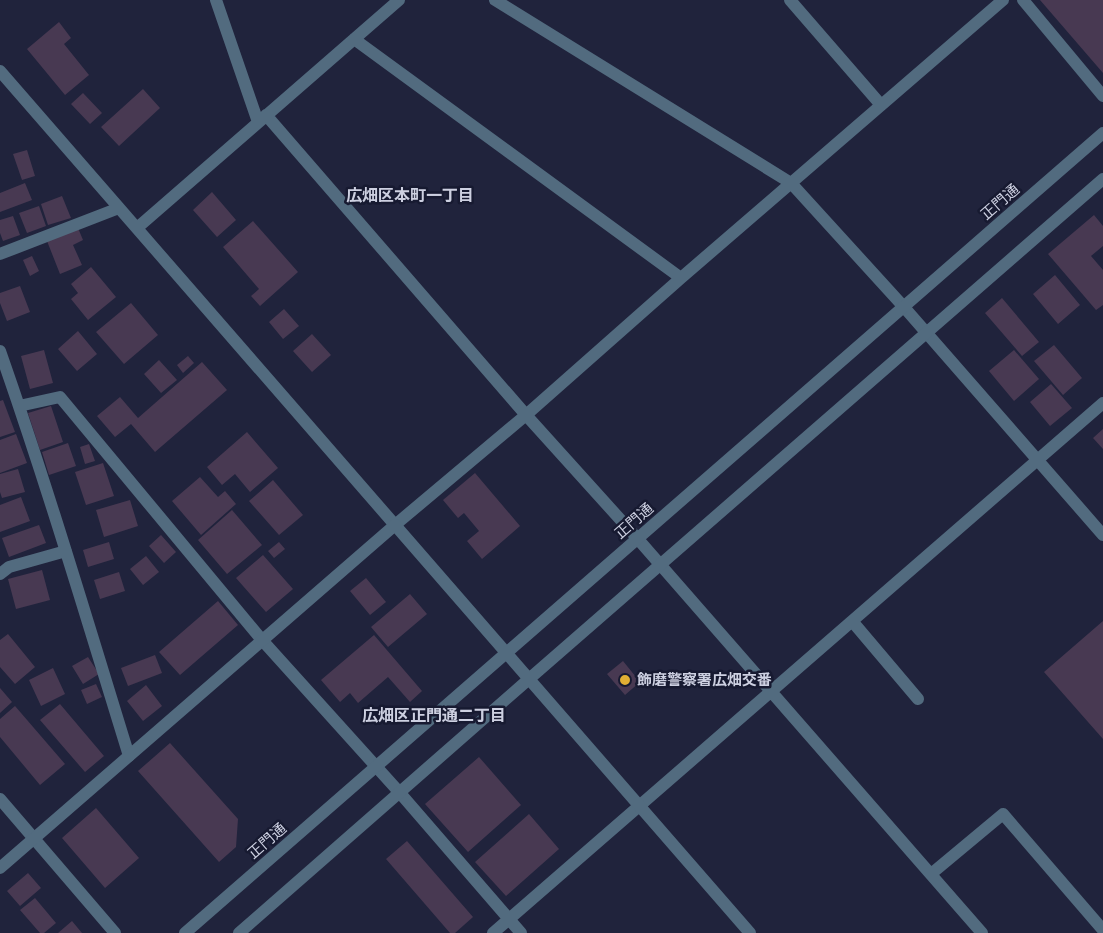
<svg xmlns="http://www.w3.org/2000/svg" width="1103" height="933" font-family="Manrope,'Noto Sans JP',sans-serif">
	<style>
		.building { fill: #483952 }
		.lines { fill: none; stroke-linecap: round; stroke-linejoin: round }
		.minor { stroke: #526b7f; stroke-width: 12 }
		.tertiary { stroke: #526b7f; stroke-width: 12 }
		.poi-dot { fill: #e1af34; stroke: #171a31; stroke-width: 2 }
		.labels { text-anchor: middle; stroke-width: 5; stroke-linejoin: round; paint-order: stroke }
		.street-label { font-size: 15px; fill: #cdd0e1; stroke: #171a31 }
		.poi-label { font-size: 15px; font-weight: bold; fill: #cdd0e1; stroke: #171a31; text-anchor: start }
		.neighbourhood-label { font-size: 16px; font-weight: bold; fill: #cdd0e1; stroke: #171a31 }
	</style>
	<rect width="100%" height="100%" fill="#20233c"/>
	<!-- building -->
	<path class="building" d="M1040,0H1103V73Z
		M59,22L71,38L64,44L89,75L65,95L27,49Z
		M143,89L160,108L119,146L101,127Z
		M83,93L102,113L90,124L71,104Z
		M27,150L35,176L22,180L13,154Z
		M25,183L32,200L0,212V193Z
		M212,192L236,220L217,237L193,210Z
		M62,196L71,218L48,225L41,204Z
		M39,206L46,226L27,233L19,213Z
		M1094,215L1103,226V246L1091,256L1103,270V305L1096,310L1048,254Z
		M13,216L20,235L3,241L0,233V220Z
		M253,221L298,272L260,306L251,296L259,289L223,247Z
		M78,228L83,240L73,245L82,265L60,274L47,241Z
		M32,256L39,271L30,276L23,260Z
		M91,267L116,297L88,320L71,299L78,293L71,284Z
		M1055,275L1080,305L1058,324L1033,294Z
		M20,286L30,312L7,321L0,303V293Z
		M1002,298L1039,342L1022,356L985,313Z
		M131,303L158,335L124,364L96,332Z
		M284,309L299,326L283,339L269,322Z
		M78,331L97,354L77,371L58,349Z
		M312,334L331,355L312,372L293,351Z
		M1054,345L1082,378L1063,395L1034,361Z
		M44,350L53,383L30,389L21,356Z
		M1014,350L1039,379L1014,401L989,371Z
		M188,356L194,363L183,373L177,365Z
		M159,360L177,380L161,393L144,374Z
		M202,362L227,390L155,452L131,424L115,437L97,416L120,397L138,418Z
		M1051,384L1072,408L1050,426L1030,402Z
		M3,400L15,432L0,437V401Z
		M51,406L63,442L40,450L28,413Z
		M1103,429V449L1093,438Z
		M247,432L278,468L250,492L235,474L222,485L207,467Z
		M16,434L27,463L0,473V440Z
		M68,443L76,466L49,475L42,452Z
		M89,444L95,461L85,464L80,447Z
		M103,463L114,496L86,505L75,472Z
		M18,469L25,492L2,498L0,492V474Z
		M475,473L520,526L482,559L467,541L479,531L464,513L458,518L443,500Z
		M200,477L218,497L225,491L236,504L201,535L172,501Z
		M273,480L303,515L279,535L249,501Z
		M21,497L30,521L0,532V505Z
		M130,500L138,526L104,537L96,510Z
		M232,510L262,545L227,574L198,540Z
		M39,525L46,543L9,557L2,538Z
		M161,535L176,552L164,563L149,546Z
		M109,542L114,559L88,567L83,550Z
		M279,542L285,549L274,558L268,551Z
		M263,555L293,589L266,612L236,578Z
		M146,556L159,572L143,585L130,569Z
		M42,570L50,600L16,609L8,579Z
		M119,572L125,591L100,599L94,580Z
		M366,578L386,602L370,615L350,591Z
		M410,594L427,614L388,647L371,627Z
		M218,601L238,625L180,675L159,652Z
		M1103,621V739L1044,672Z
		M8,634L35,667L15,684L0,667V640Z
		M374,635L422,691L410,702L388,677L358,703L350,693L340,702L321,680Z
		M155,655L162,673L128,686L121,668Z
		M88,657L99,674L83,684L72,666Z
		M623,661L640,682L625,695L607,674Z
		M53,668L65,694L41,706L29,680Z
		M96,684L102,697L87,704L81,690Z
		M146,685L162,706L143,721L127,701Z
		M0,688L12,702L0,713Z
		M60,704L104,756L85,772L40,720Z
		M15,706L65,764L40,785L0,737V719Z
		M170,743L238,819L236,847L219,862L138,771Z
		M479,757L521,805L468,852L425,804Z
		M96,808L139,858L105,888L62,838Z
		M529,814L559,849L506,896L475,862Z
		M407,841L473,917L455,933H450L386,859Z
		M28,873L41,888L20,906L7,891Z
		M35,898L56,923L44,933H40L20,910Z
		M72,921L82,933H58Z"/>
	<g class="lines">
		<!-- minor -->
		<path class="minor" d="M216,0L258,122
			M495,0L791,183L903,306L1103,535
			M790,0L881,105
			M1023,0L1103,96
			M354,39L681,278
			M0,71L395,525L526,415L681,278L1003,0
			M266,115L526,415L637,538L982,933
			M137,228L399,0
			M0,254L119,208
			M0,351C47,485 87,620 129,756
			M19,406L60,397L262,640L400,793L521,933
			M0,574L9,567L66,551
			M852,621L918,699
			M0,799L115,933
			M931,874L1003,814L1103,930
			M493,933L1103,403"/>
		<!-- tertiary -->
		<path class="tertiary" d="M0,868L395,525L750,933
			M185,933L1103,133
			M239,933L529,679L1103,179"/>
	</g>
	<!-- markers -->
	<circle class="poi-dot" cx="625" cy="680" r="6"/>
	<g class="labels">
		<!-- street labels -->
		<g class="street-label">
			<text transform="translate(1000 202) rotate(-41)" y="5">正門通</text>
			<text transform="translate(634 521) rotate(-41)" y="5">正門通</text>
			<text transform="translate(267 841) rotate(-41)" y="5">正門通</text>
		</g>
		<!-- poi labels -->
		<g class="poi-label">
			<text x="637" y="685">飾磨警察署広畑交番</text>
		</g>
		<!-- neighbourhood labels -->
		<g class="neighbourhood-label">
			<text x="410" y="201">広畑区本町一丁目</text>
			<text x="434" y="721">広畑区正門通二丁目</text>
		</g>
	</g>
</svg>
